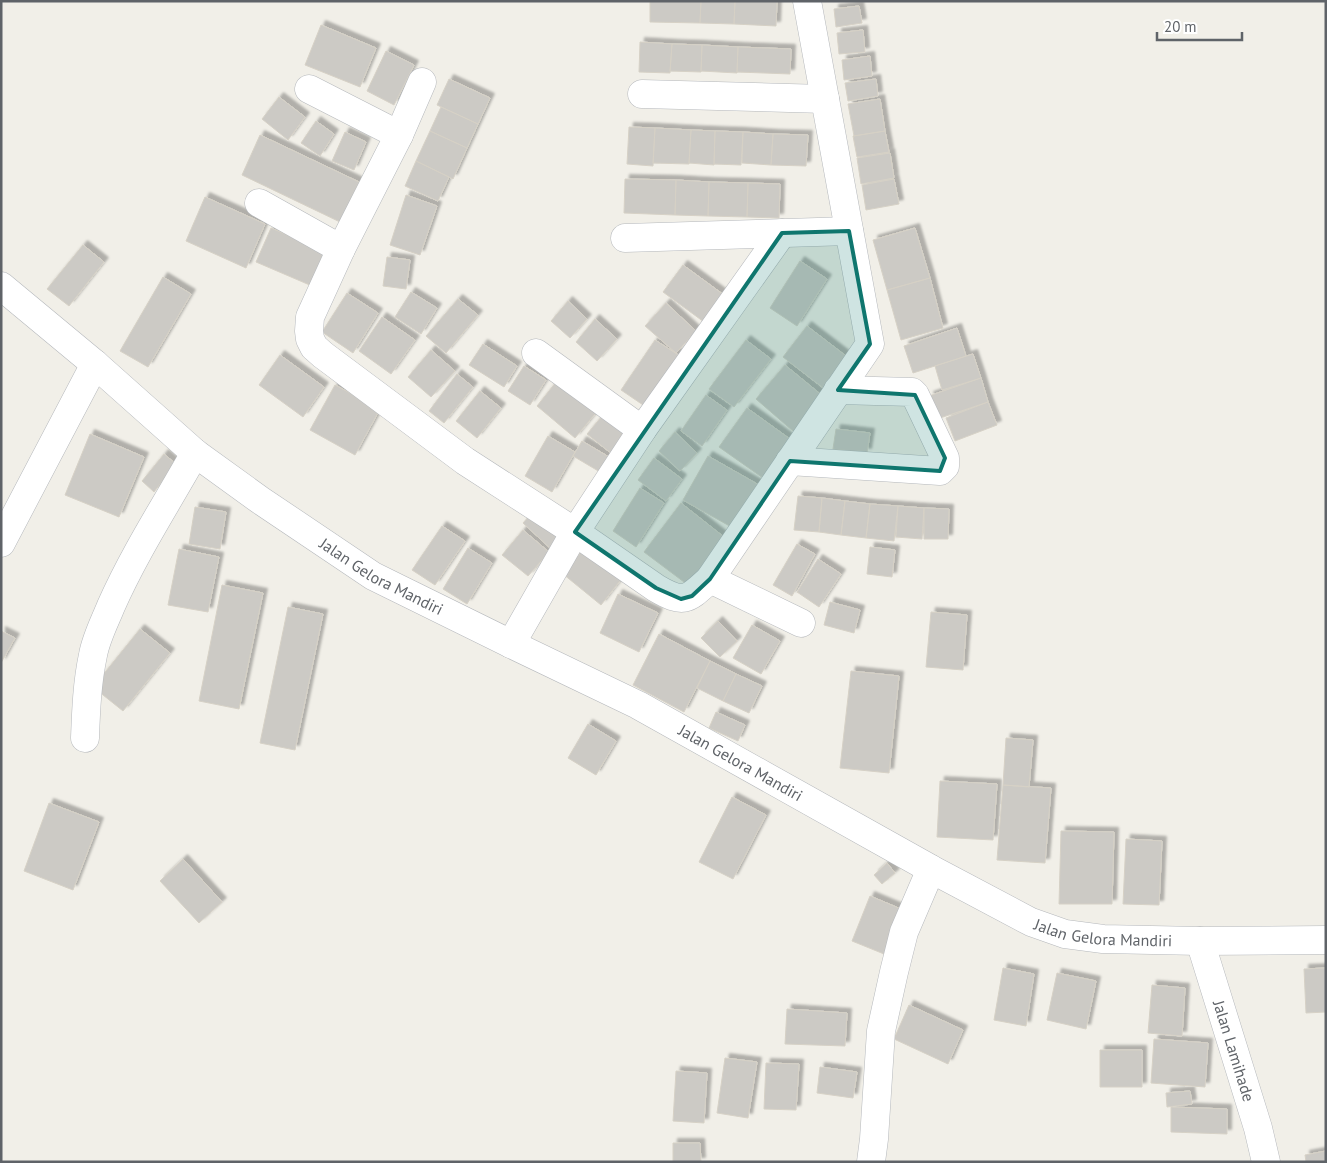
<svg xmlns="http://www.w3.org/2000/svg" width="1327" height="1163" font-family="'PT Sans',sans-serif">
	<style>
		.building { fill: #cccac5; stroke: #d6d1c6; filter: url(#shadow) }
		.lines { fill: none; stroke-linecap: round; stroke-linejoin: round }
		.minor-casing { stroke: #b5b8bc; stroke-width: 29 }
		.minor { stroke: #fff; stroke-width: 28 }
		.marked { fill: #0f766e; fill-opacity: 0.2; stroke: #0f766e; stroke-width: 4; stroke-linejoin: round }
		.labels { text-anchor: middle; stroke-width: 4.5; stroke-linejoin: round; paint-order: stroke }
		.street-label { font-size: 16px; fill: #5f6368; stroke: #fff }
	</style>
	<defs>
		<filter id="shadow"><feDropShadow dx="4.5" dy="-4.5" stdDeviation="1" flood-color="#0004"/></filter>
	</defs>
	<rect width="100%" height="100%" fill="#f1efe8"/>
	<!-- building -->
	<path class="building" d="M650,1H701L700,23L650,22Z
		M701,1H735L734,24L700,23Z
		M735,1H777L776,26L734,24Z
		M859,6L862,23L836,27L834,9Z
		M321,25L376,48L360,87L305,65Z
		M863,30L865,52L839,54L837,33Z
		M640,42L672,44L670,73L639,72Z
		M672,44L702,45L701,72L670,71Z
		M702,45L738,47L737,73L701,71Z
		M738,47L791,49L790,74L737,72Z
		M386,51L414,65L394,105L367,91Z
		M870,56L872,76L844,80L842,60Z
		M449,79L490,98L478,124L437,105Z
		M876,79L878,96L848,101L845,83Z
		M279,97L305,117L288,140L262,119Z
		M880,99L885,131L854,136L848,104Z
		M441,107L478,124L467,148L430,131Z
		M316,121L334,134L320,156L301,143Z
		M629,127L655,128L653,166L627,164Z
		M655,128L691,130L689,164L653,163Z
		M691,130L715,131L714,165L689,163Z
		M430,131L467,148L453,179L416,161Z
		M715,131L743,132L741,165L714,164Z
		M885,131L889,152L857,157L853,136Z
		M345,132L366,142L354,170L332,161Z
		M743,132L773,134L771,165L742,163Z
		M773,134L808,135L806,166L771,165Z
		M260,135L359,182L340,222L242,175Z
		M890,153L894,178L861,184L857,158Z
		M416,161L449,177L438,201L405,186Z
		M625,179L676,180L675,215L624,213Z
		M894,179L899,204L866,210L862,185Z
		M676,180L709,182L708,216L675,215Z
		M709,182L748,183L747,217L708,216Z
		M748,183L780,184L779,218L747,217Z
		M406,195L437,206L420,255L390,245Z
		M205,197L265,224L246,268L186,241Z
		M271,228L327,252L312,286L256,262Z
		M915,228L930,278L887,290L873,240Z
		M83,245L104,262L69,306L47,289Z
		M387,257L410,260L406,289L383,286Z
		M800,261L827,279L797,326L770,308Z
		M683,265L724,295L704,322L663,292Z
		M163,277L191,294L148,367L120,351Z
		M930,278L943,328L901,340L887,290Z
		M411,292L437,308L421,334L395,317Z
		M347,293L378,313L353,353L322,332Z
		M458,299L478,315L446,353L426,336Z
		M568,301L587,319L570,338L551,321Z
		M666,303L696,331L676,353L645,326Z
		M382,317L415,340L391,374L359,351Z
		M595,319L617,339L597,361L576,342Z
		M807,326L850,359L826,390L783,357Z
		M957,328L966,356L913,373L904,346Z
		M655,340L680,356L646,407L621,390Z
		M746,340L771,359L734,407L709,389Z
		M483,344L517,366L504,387L469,365Z
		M431,350L455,371L431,397L408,377Z
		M973,354L981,378L942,390L935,366Z
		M280,355L324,387L303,417L259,385Z
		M785,365L824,397L794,432L756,399Z
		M524,366L546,380L530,405L508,391Z
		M457,374L473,387L444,423L429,411Z
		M560,377L599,409L575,438L537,406Z
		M981,378L988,402L937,419L929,396Z
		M335,385L380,409L355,455L310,430Z
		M480,391L501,408L477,438L456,421Z
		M706,395L727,410L702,446L681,431Z
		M988,402L997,425L955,441L946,418Z
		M747,408L790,439L763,478L719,447Z
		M607,410L632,431L612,454L587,434Z
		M836,429L870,433L867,453L833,449Z
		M675,432L697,453L680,471L659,451Z
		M90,434L144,457L119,517L65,495Z
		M548,436L575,452L552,492L525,476Z
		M582,441L609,457L600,472L573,456Z
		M164,454L176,464L154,492L142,481Z
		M708,456L759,485L735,529L683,500Z
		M654,458L682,479L666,501L638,480Z
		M640,488L664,503L636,547L613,531Z
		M798,496L822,498L819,532L794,530Z
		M822,498L845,501L841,535L819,532Z
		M845,501L870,504L866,538L841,535Z
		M681,503L724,537L688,585L644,552Z
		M870,504L898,506L894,541L866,538Z
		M898,506L924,508L922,539L896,537Z
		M195,507L226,512L220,549L189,544Z
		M924,508L949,509L948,539H924Z
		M535,509L564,535L551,549L523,523Z
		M442,526L465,541L435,585L412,570Z
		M523,530L549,552L528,576L502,555Z
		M797,544L815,554L792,596L773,585Z
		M586,546L623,577L601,605L563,574Z
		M870,547L895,550L892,577L867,574Z
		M468,548L492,563L467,604L443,589Z
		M179,549L219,557L208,612L168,605Z
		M818,559L841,574L819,607L797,592Z
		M222,585L263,593L239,709L199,701Z
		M618,594L658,613L639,652L600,633Z
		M830,602L860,610L854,633L824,625Z
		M288,607L323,614L295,750L260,743Z
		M931,612L967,615L963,670L926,667Z
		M718,621L737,641L720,657L701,638Z
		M752,625L780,641L761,674L733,658Z
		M140,629L170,653L123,711L93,687Z
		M1,631L15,638L1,663Z
		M659,634L710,661L684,712L633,685Z
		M710,661L736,674L723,701L697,688Z
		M851,671L899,676L889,773L840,768Z
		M736,674L762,686L749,713L723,701Z
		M716,712L745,725L738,741L709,728Z
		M588,724L616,741L596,775L568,758Z
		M1006,738L1033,740L1029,787L1003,785Z
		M940,781L997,784L993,840L937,837Z
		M1003,785L1051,788L1045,863L997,860Z
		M732,797L766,815L733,879L699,862Z
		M49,803L99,822L73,890L24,871Z
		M1061,831L1114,832L1112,904H1059Z
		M1126,839L1162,841L1159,905L1123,904Z
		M183,859L222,902L199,923L160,881Z
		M887,863L895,873L882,884L874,875Z
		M870,896L901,909L884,954L852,941Z
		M1003,968L1034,974L1026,1026L994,1020Z
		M1326,968V1012L1306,1013L1304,969Z
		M1057,973L1096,981L1086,1029L1047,1020Z
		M1152,985L1185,988L1182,1036L1148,1033Z
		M909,1005L963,1030L948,1064L894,1039Z
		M787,1009L847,1013L845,1046L785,1044Z
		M1154,1039L1208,1043L1205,1087L1151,1083Z
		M1100,1050H1142V1087H1100Z
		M725,1058L757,1062L748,1118L717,1113Z
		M766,1063L799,1064L796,1110L764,1109Z
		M820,1067L857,1072L853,1098L817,1093Z
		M676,1071L707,1073L704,1123L673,1121Z
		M1190,1091L1192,1104L1167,1107L1166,1093Z
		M1171,1107L1227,1109V1134L1171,1132Z
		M673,1143H700L701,1162H673Z
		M1326,1151V1162H1306L1305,1155Z"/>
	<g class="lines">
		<!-- minor casing -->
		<g class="minor-casing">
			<g id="minor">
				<path d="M422,82L399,135L341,249L310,317L309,331L310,339L314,347L323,355L465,461L575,532L656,588C685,605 688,599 710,579L870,344L807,1"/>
				<path d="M309,89L399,135"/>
				<path d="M642,94L825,99"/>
				<path d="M259,203L341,249"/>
				<path d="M625,238L849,231"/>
				<path id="s1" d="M1,286L95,364L195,453L260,500L373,576L511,644L638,705L931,869L1031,922L1065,934L1103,939L1200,941L1326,940"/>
				<path d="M536,353L642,430"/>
				<path d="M790,461L940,471L945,466V458L915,395L912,392L838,390"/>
				<path d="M1,543L95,364"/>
				<path d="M710,579L801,623"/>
				<path d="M511,644L575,532L642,430L782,233"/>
				<path d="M85,738C86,711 87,683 93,655C96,638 105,621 111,606C135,552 167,503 195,453"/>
				<path id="s2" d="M1200,941L1258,1128L1266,1162"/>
				<path d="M871,1162L874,1139L881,1031L894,972L904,932L931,869"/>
			</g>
		</g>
		<!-- minor -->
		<use href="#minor" class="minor"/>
	</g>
	<!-- marked area -->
	<path class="marked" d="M849,231L870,344L838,390L915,395L945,458L940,471L790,461L710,579L692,596L681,599L656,588L575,532L782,233Z"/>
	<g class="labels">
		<!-- street labels -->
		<g class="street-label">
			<text dy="6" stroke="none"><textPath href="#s1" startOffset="480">Jalan Gelora Mandiri</textPath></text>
			<text dy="6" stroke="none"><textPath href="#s1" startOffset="885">Jalan Gelora Mandiri</textPath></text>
			<text dy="6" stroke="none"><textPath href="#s1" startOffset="1290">Jalan Gelora Mandiri</textPath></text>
			<text dy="6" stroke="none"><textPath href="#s2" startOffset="115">Jalan Lamihade</textPath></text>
		</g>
	</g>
	<!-- border -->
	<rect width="1327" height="1163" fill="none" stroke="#5f6368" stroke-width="5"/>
	<!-- scale -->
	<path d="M1157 32v8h85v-8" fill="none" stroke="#5f6368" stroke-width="2.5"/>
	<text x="1164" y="32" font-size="15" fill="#5f6368" stroke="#ffffff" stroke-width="4" paint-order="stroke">20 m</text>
</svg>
